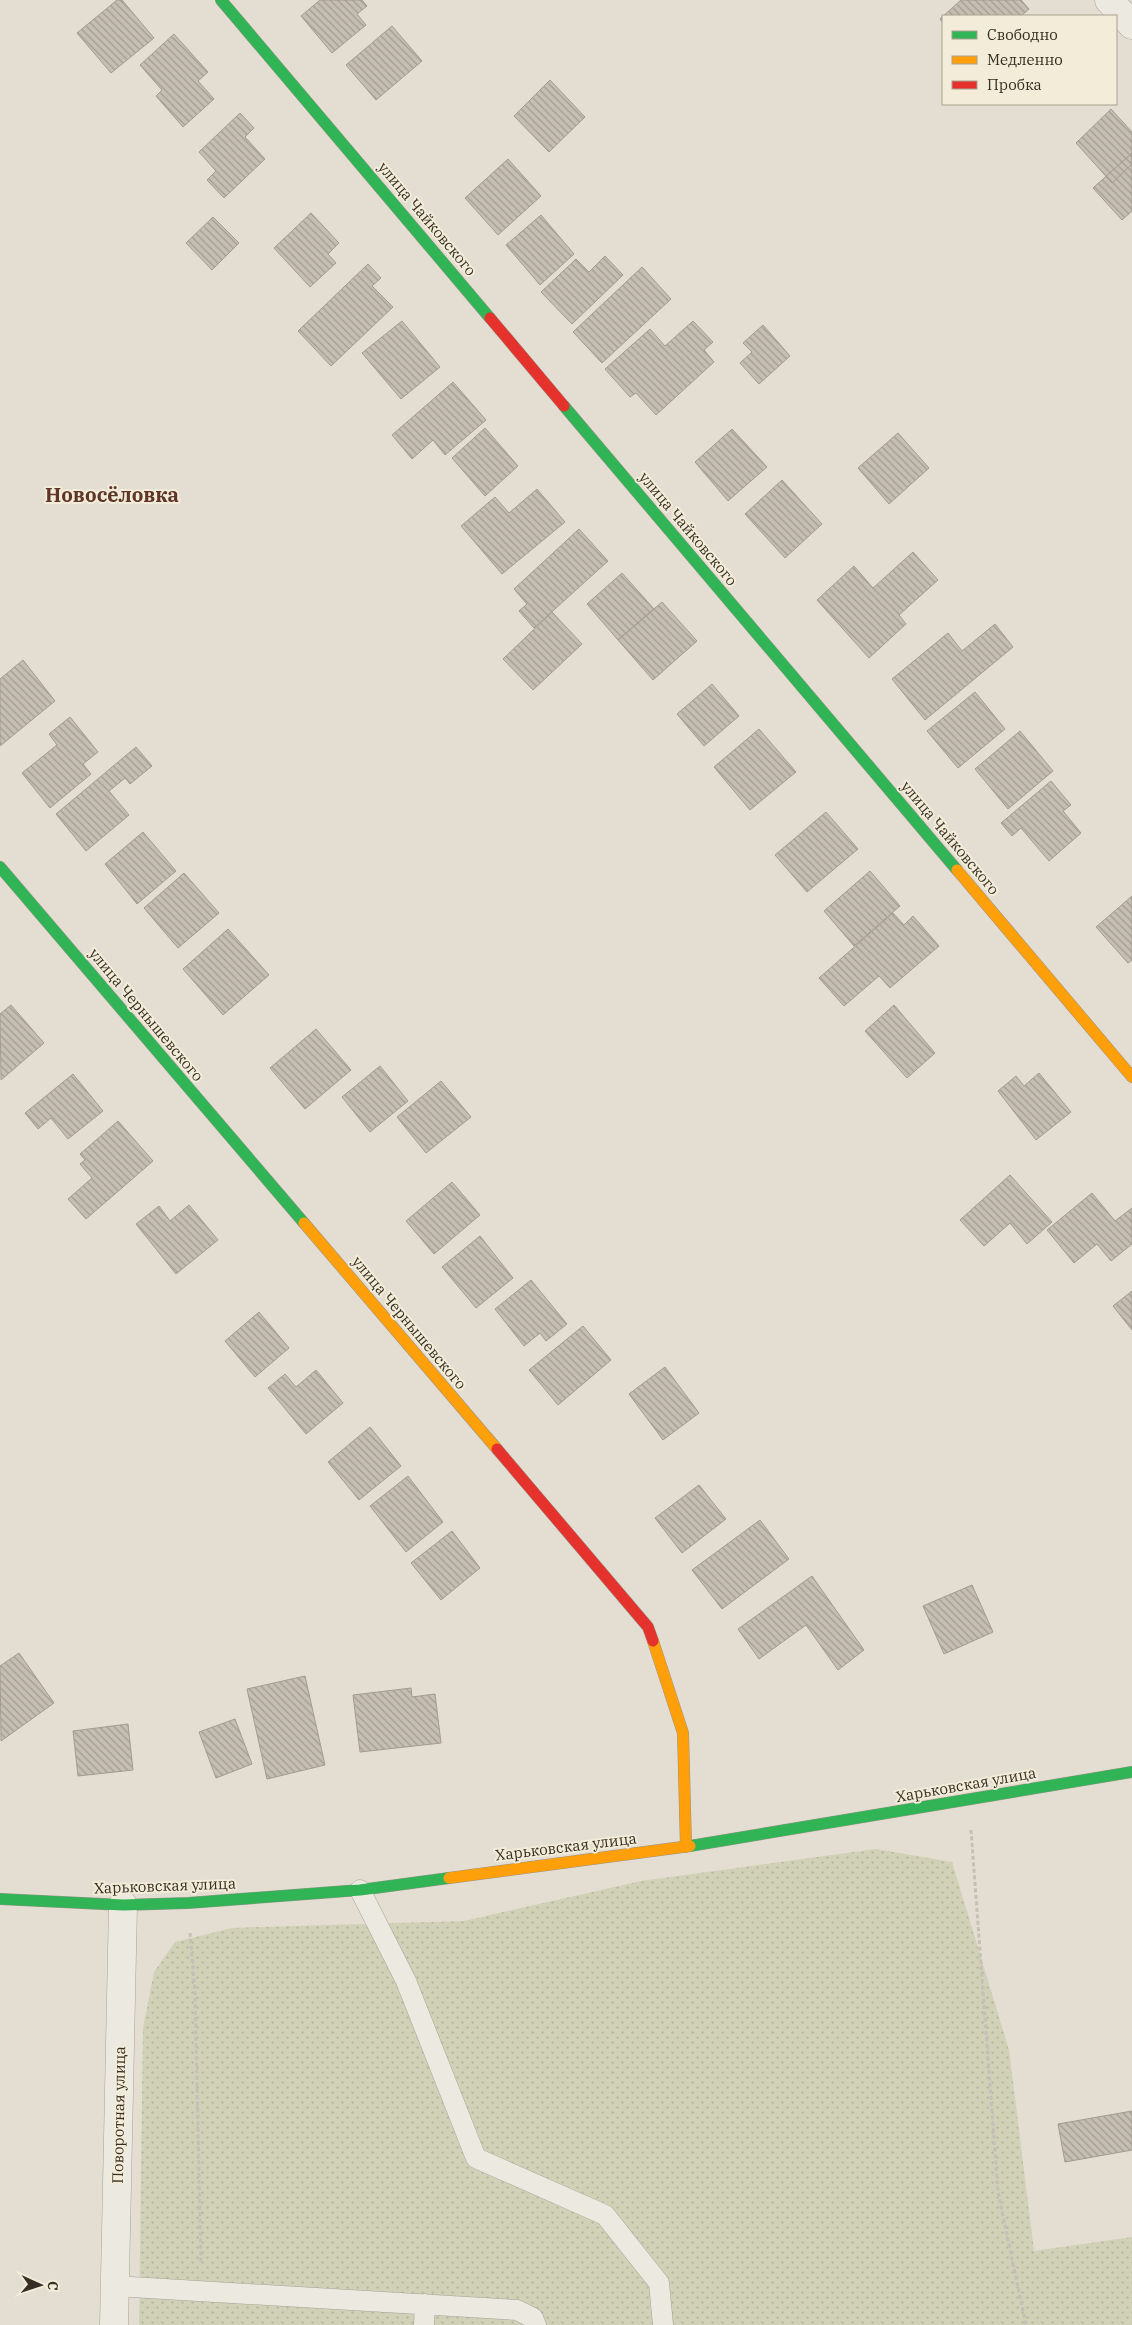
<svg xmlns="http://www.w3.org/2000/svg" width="1132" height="2325" font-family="'IBM Plex Serif',serif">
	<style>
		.grass { fill: url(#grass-dots) }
		.building { fill: url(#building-back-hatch); stroke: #a39b90 }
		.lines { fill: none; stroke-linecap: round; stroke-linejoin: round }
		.lane-casing { stroke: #a8a399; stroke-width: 21 }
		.street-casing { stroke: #a8a399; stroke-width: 29 }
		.fast-casing { stroke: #989389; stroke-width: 12 }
		.slow-casing { stroke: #989389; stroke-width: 12 }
		.jam-casing { stroke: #989389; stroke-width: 12 }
		.path { stroke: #c4c0b8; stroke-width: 3; stroke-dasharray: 4 2.5; stroke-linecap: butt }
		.lane { stroke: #ece9e1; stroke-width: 20 }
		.street { stroke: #ece9e1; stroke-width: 28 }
		.fast { stroke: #30b455; stroke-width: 11 }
		.slow { stroke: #ff9f0a; stroke-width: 11 }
		.jam { stroke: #e5322d; stroke-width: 11 }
		.labels { text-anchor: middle; stroke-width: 4; stroke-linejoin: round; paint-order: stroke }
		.street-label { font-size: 15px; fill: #372d22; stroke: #f2ecd9 }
		.district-label { font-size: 20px; font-weight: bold; fill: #5e3526; stroke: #f2ecd9 }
	</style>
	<defs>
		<pattern id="grass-dots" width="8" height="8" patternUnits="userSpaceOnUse" patternTransform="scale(1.25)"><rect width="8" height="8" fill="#d0d1b6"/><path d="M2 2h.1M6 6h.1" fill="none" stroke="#b3b49c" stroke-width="1.8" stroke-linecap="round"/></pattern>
		<pattern id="building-back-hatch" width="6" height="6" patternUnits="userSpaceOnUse" patternTransform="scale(1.25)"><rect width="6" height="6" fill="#c6beb2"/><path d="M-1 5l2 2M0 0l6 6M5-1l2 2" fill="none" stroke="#a29b90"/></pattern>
	</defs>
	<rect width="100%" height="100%" fill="#e3ded1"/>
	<!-- grass -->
	<path class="grass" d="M876,1849L952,1862L1009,2050L1034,2251L1132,2237V2325H139L143,2028L154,1972L175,1942L232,1928L464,1921L641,1881Z"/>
	<!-- building -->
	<path class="building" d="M117,0H122L154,38L111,73L77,33Z
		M320,0H362L367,6L357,14L366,25L332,53L301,16Z
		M961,0H1021L1029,9L1021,16H943V23L940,19Z
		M392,26L422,61L376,100L346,65Z
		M174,34L208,72L198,81L214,99L183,127L156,96L162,90L140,65Z
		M550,80L585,117L549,152L514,116Z
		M1111,109L1132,132V164L1112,183L1076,143Z
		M240,113L254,128L245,137L265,159L224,198L207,180L216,171L199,152Z
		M1132,153V211L1122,220L1093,188Z
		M508,159L541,196L498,235L465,198Z
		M311,213L339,243L328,254L336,263L310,287L274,248Z
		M541,215L574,254L540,285L506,245Z
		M213,217L239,243L212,270L186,243Z
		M605,256L623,275L572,324L541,292L576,259L589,272Z
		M368,264L381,278L372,286L393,307L331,366L298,331Z
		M642,267L671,299L602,363L573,332Z
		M402,321L440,367L401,399L362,353Z
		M693,321L713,342L704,350L714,362L656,415L636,393L630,397L605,369L650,329L665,346Z
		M763,325L790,356L759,384L740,363L752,352L743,343Z
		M453,382L486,420L445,455L433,440L412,459L392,435Z
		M485,428L518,466L485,496L452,458Z
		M732,429L767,467L728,501L695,462Z
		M898,433L929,468L889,504L858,468Z
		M782,480L822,524L785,558L745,514Z
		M537,489L565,522L502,574L461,526L495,497L509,513Z
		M579,529L608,561L534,628L519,611L527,604L514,589Z
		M913,552L938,580L899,615L906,624L869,658L817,600L854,566L873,588Z
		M622,573L654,609L618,640L587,604Z
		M662,602L697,641L653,680L618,640Z
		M552,612L582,644L533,690L503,659Z
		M995,624L1013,647L925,720L892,679L948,633L962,651Z
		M23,660L55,701L0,746V679Z
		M712,684L739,716L704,746L677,714Z
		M975,692L1005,729L958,768L927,731Z
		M70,717L98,752L83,764L91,774L50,808L22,773L57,745L49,734Z
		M759,729L796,772L750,810L714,767Z
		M1020,731L1053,771L1008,809L975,769Z
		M136,747L152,766L130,784L125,778L109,791L129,815L86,851L56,814Z
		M1051,781L1071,805L1063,811L1081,833L1049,861L1021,828L1012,836L1001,823Z
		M826,812L858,849L807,892L775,855Z
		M143,832L176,871L137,904L105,864Z
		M870,871L900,906L854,946L824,911Z
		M184,873L219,913L178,948L144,908Z
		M1132,896V960L1128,963L1096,927Z
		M893,913L904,925L913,916L939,946L890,988L879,976L844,1006L819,978Z
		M228,929L269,975L223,1015L183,969Z
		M11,1005L44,1043L1,1080L0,1014Z
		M894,1005L935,1053L907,1078L865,1031Z
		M316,1029L351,1070L305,1109L270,1068Z
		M380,1066L408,1101L370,1132L342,1097Z
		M1039,1073L1071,1112L1036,1140L998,1091L1016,1076L1024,1086Z
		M73,1074L103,1111L68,1139L51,1118L38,1129L25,1113Z
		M441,1081L471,1117L426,1153L397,1117Z
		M118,1121L153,1161L86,1219L68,1199L92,1178L80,1164L85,1160L80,1154Z
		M1010,1175L1052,1222L1027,1244L1010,1223L984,1246L960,1220Z
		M452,1182L480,1215L434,1254L406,1221Z
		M1092,1193L1115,1221L1132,1208V1244L1111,1261L1097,1244L1074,1263L1047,1230Z
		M189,1205L218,1240L176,1274L136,1224L159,1206L170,1221Z
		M480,1236L513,1278L476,1308L442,1267Z
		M531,1280L567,1324L546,1341L540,1333L524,1346L495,1309Z
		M1132,1291V1330L1113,1306Z
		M259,1312L289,1348L255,1377L225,1341Z
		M583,1326L611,1360L558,1405L529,1370Z
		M665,1367L699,1413L663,1440L629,1394Z
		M316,1370L343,1403L306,1434L268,1388L285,1374L296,1387Z
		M370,1427L401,1466L359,1500L328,1462Z
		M408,1476L443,1522L406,1552L370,1506Z
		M699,1485L726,1519L682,1553L655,1518Z
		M760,1520L789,1559L722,1609L692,1570Z
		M452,1531L480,1568L441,1600L411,1563Z
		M812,1576L864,1650L838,1670L806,1625L759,1659L738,1629Z
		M972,1585L993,1632L944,1654L923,1606Z
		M19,1653L54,1703L1,1741L0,1666Z
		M305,1676L325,1765L267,1779L247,1689Z
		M411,1688L412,1697L435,1694L441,1743L360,1752L353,1695Z
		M235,1719L252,1764L216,1778L199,1732Z
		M128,1724L133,1770L78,1776L73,1731Z
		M1132,2111V2150L1065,2162L1058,2124Z"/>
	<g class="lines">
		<!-- lane casing -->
		<g class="lane-casing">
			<path id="lane" d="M360,1890L406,1981L476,2158L605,2215L659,2283L663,2325
				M115,2286L517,2310L533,2318L536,2325
				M424,2325L425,2304"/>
		</g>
		<!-- street casing -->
		<g class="street-casing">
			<path id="street" d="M1109,0L1132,25
				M114,2325L123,1905"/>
		</g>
		<!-- fast casing -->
		<g class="fast-casing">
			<path id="fast" d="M221,0L490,318
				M564,406L957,870
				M0,867L304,1223
				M690,1846L1132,1772
				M0,1899L123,1905L188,1903L360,1890L449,1878"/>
		</g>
		<!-- slow casing -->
		<g class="slow-casing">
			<path id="slow" d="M957,870L1132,1077
				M304,1223L497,1449
				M653,1641L683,1733L686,1847
				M449,1878L690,1846"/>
		</g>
		<!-- jam casing -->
		<g class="jam-casing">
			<path id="jam" d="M490,318L564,406
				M497,1449L648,1627L653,1641"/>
		</g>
		<!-- path -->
		<path class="path" d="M971,1830L998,2192L1026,2325
			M190,1933L195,1993L201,2262"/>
		<!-- lane -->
		<use href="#lane" class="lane"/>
		<!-- street -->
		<use href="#street" class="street"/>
		<!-- fast -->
		<use href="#fast" class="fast"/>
		<!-- slow -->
		<use href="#slow" class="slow"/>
		<!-- jam -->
		<use href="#jam" class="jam"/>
	</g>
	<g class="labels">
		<!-- street labels -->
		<g class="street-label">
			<text transform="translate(427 219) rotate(50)" y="5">улица Чайковского</text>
			<text transform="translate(688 529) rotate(50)" y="5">улица Чайковского</text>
			<text transform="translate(950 838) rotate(50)" y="5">улица Чайковского</text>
			<text transform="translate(146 1015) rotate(50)" y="5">улица Чернышевского</text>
			<text transform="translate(409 1323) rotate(50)" y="5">улица Чернышевского</text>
			<text transform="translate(966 1785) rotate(-10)" y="5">Харьковская улица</text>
			<text transform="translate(566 1847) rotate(-7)" y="5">Харьковская улица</text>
			<text transform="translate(165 1886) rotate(-2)" y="5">Харьковская улица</text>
			<text transform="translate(119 2115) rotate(-89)" y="5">Поворотная улица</text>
		</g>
		<!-- district labels -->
		<g class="district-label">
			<text x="112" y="502">Новосёловка</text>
		</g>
	</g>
	<!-- legend -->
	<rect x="942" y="15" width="175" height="90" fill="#f2ecd9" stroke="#a7a090"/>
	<rect x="952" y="31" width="25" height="8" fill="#30b455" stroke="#a7a090"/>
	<text x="987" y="40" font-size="15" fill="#372d22">Свободно</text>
	<rect x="952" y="56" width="25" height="8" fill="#ff9f0a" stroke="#a7a090"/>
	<text x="987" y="65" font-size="15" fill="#372d22">Медленно</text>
	<rect x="952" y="81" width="25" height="8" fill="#e5322d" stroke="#a7a090"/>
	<text x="987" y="90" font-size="15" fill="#372d22">Пробка</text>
	<!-- north arrow -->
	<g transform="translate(40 2285) rotate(93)" stroke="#f2ecd9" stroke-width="4" paint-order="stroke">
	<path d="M0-4L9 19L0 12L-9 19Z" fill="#372d22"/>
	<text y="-8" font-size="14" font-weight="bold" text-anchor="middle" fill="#372d22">С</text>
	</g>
</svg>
